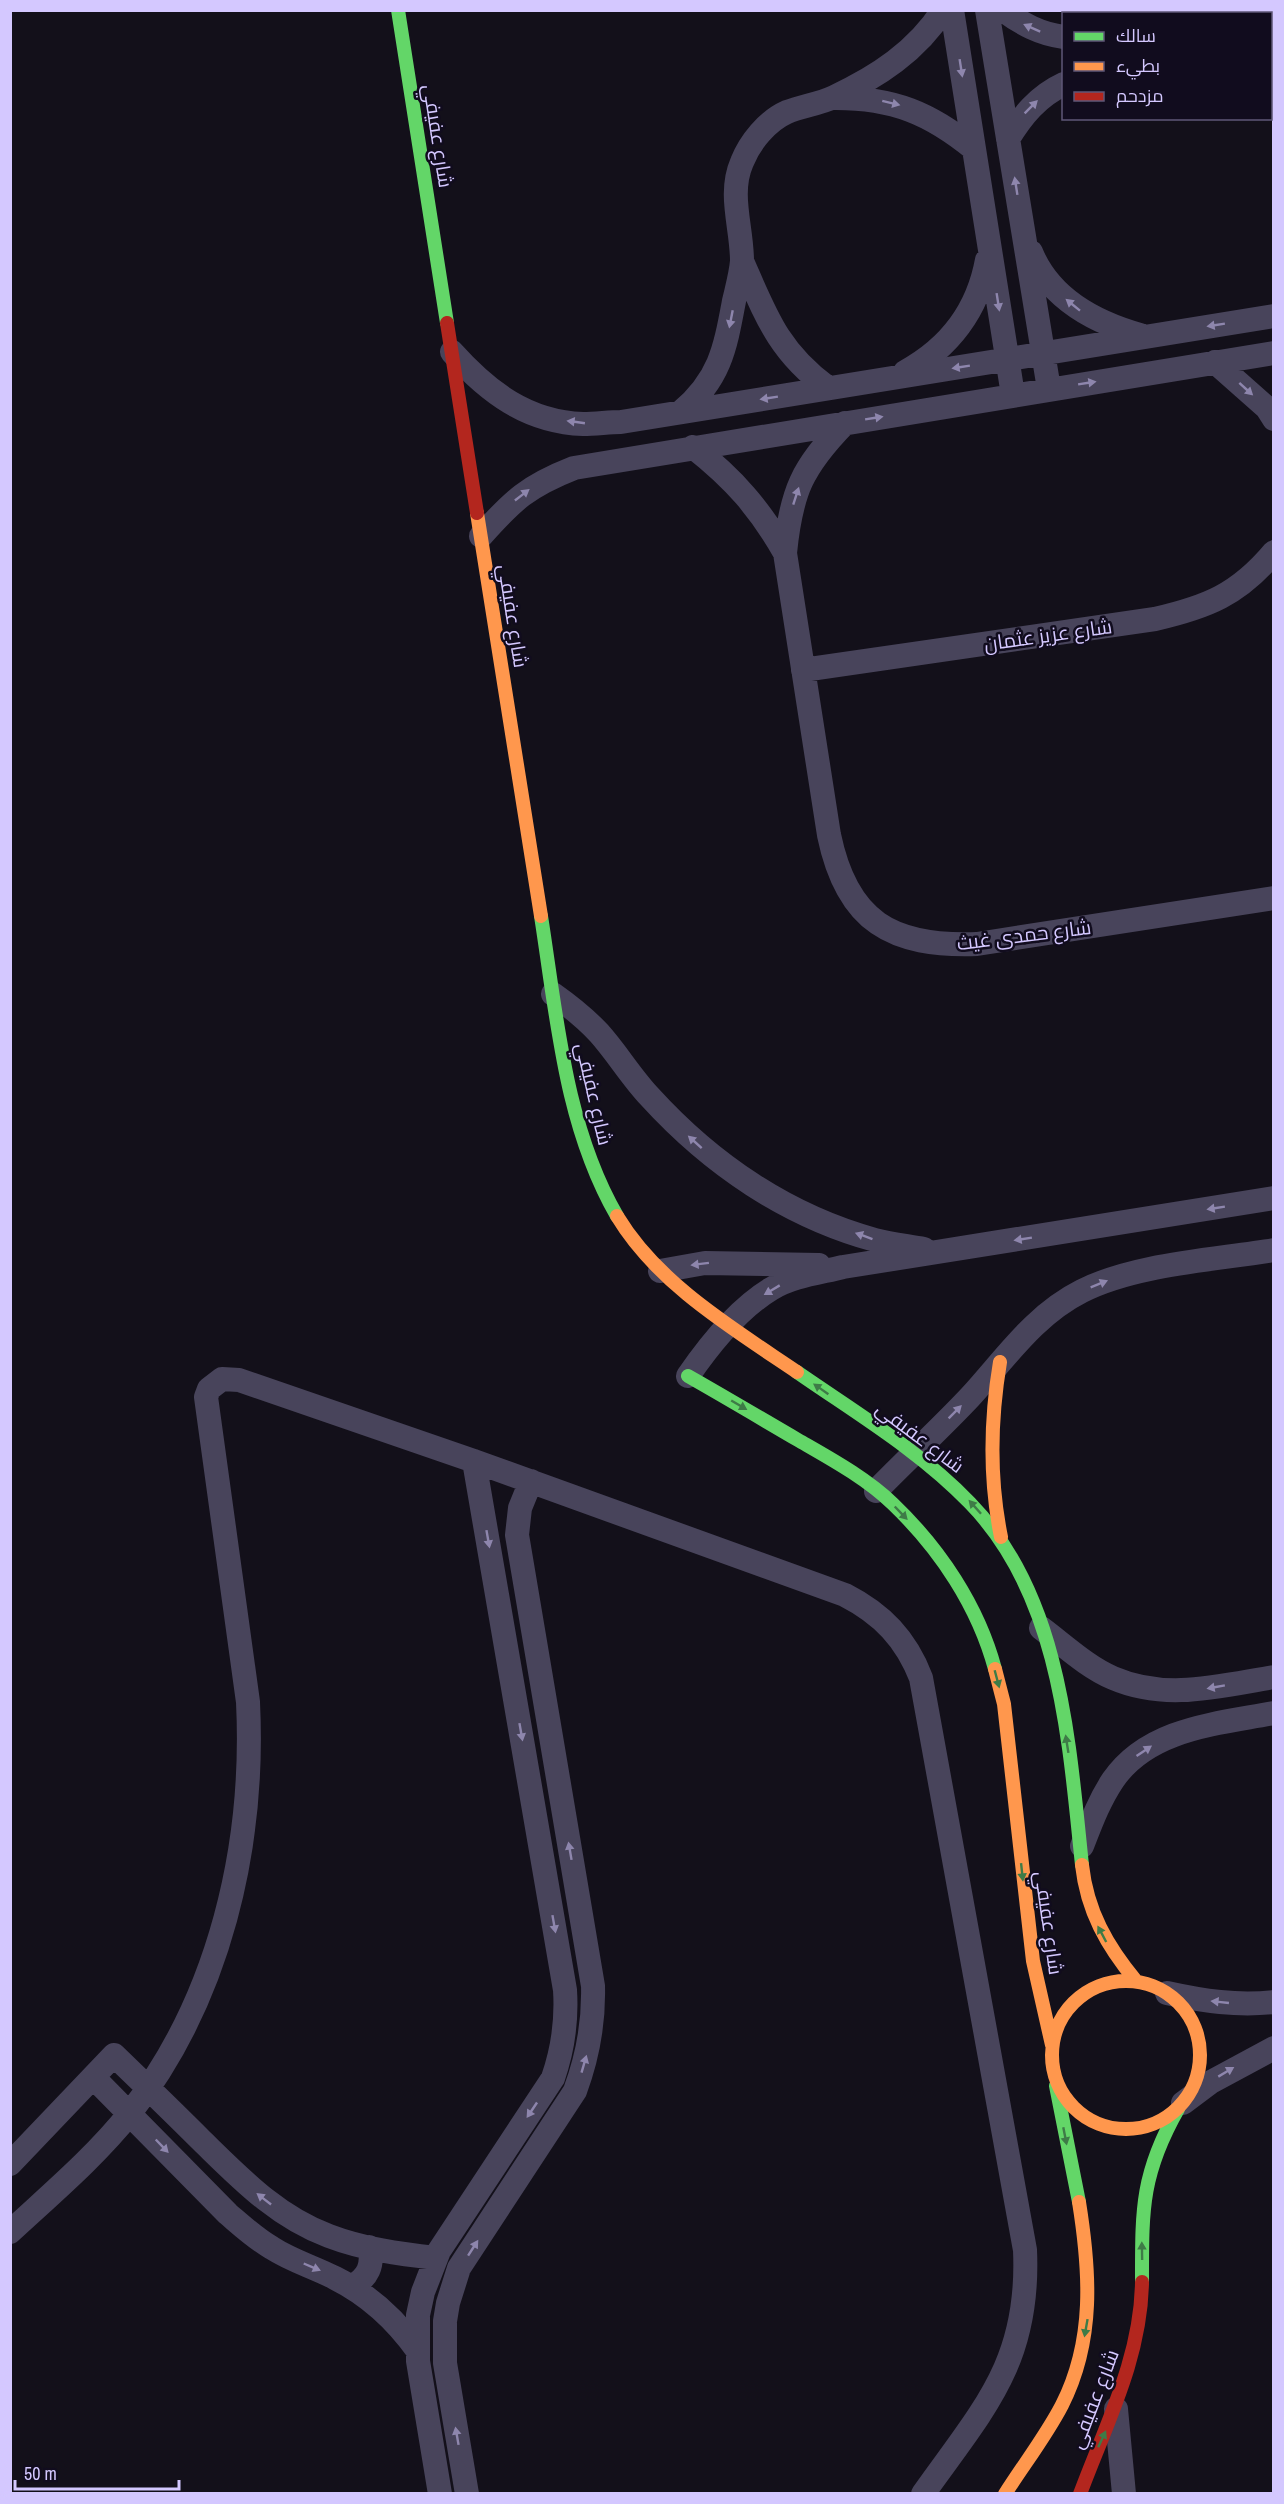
<svg xmlns="http://www.w3.org/2000/svg" width="1284" height="2504" font-family="'Archivo Narrow',Cairo,sans-serif">
	<style>
		.lines { fill: none; stroke-linecap: round; stroke-linejoin: round }
		.street { stroke: #48445b; stroke-width: 24 }
		.fast { stroke: #63d668; stroke-width: 14 }
		.slow { stroke: #ff974d; stroke-width: 14 }
		.jam { stroke: #b3261e; stroke-width: 14 }
		.oneway { fill: #8e86ad }
		.oneway2 { fill: #3e7b47 }
		.labels { text-anchor: middle; stroke-width: 5; stroke-linejoin: round; paint-order: stroke }
		.street-label { font-size: 20px; fill: #d4c8ff; stroke: #110c1e }
	</style>
	<rect width="100%" height="100%" fill="#13101a"/>
	<g class="lines">
		<!-- street -->
		<path class="street" d="M952,10L1013,395
			M987,10L1049,389
			M1003,10C1022,24 1040,34 1064,37
			M1270,27L1274,26
			M836,98C893,98 930,113 974,149
			M1008,139C1022,116 1038,96 1064,84
			M1031,252C1050,299 1094,322 1140,335
			M742,261C766,316 778,351 828,388
			M452,352C488,392 527,422 583,424C596,424 609,422 621,422L1274,316
			M1215,362L1267,408L1274,419
			M905,372C949,348 978,310 987,260
			M681,412C720,379 725,349 734,301C737,288 741,274 742,261C742,227 728,194 742,162C750,142 767,121 787,112C802,106 819,104 834,97C877,77 917,51 943,10
			M845,423C802,467 791,492 785,553L829,835C847,922 892,947 977,944L1274,898
			M693,447C734,479 760,509 785,553
			M481,536C513,500 528,486 574,468L1274,353
			M803,670L1155,619C1207,607 1238,595 1274,552
			M553,994C570,1006 585,1018 599,1033C617,1053 631,1077 650,1097C711,1164 787,1216 875,1240C891,1244 908,1246 924,1249
			M660,1271L705,1263L819,1265
			M688,1376C710,1344 738,1309 771,1289C792,1276 819,1273 843,1267L1274,1198
			M876,1491C907,1459 940,1429 970,1397C1005,1359 1034,1315 1082,1291C1135,1264 1214,1260 1274,1250
			M1041,1628C1064,1645 1087,1667 1113,1678C1166,1701 1219,1686 1274,1677
			M1082,1846C1091,1823 1099,1801 1113,1780C1149,1728 1217,1724 1274,1713
			M1167,1993C1203,2001 1237,2006 1274,2002
			M93,2077L228,2214C242,2226 256,2239 272,2248C292,2261 314,2267 335,2278C369,2295 396,2320 418,2351
			M1183,2103L1211,2082L1274,2048
			M10,2164L114,2055C143,2083 173,2112 202,2141C240,2178 277,2217 329,2236C363,2249 400,2254 436,2258
			M10,2232C51,2194 95,2157 130,2113C220,1998 255,1846 248,1702L206,1397L209,1389L222,1379L239,1380L474,1461L845,1595C882,1614 906,1639 921,1678L1025,2250C1030,2362 984,2408 923,2494
			M351,2287C368,2278 374,2265 369,2247
			M1116,2409L1124,2494
			M440,2494L418,2361V2315L423,2292L439,2251L553,2078C563,2049 567,2021 565,1990L474,1461
			M467,2494L445,2363V2321L448,2303L459,2268L575,2091C588,2056 594,2023 593,1986L517,1535L520,1508L531,1481"/>
		<!-- fast -->
		<path class="fast" d="M398,10L447,323
			M541,916C557,1018 565,1126 617,1216
			M797,1372C856,1413 920,1451 970,1503C1061,1596 1069,1742 1082,1865
			M688,1376C725,1397 762,1419 798,1440C831,1459 866,1478 893,1504C940,1549 978,1606 995,1669
			M1056,2086L1079,2202
			M1142,2282C1142,2210 1141,2174 1178,2109"/>
		<!-- slow -->
		<path class="slow" d="M477,513L541,916
			M617,1216C658,1284 732,1328 797,1372
			M1000,1362C990,1422 989,1478 1001,1537
			M995,1669L1004,1704L1033,1961L1052,2045
			M1082,1865C1087,1911 1107,1946 1136,1981
			M1052 2055a74 74 0 1 1 148 0a74 74 0 1 1-148 0Z
			M1005,2494C1024,2464 1046,2436 1062,2405C1095,2340 1090,2271 1079,2202"/>
		<!-- jam -->
		<path class="jam" d="M447,323L477,513
			M1080,2494C1106,2424 1141,2358 1142,2282"/>
	</g>
	<!-- one-way arrows -->
	<defs><path id="oneway-solid" d="M-6-.8H1V-3.2L6.5 0L1 3.2V.8H-6Z" transform="scale(1.5)"/></defs>
	<g class="oneway">
		<use href="#oneway-solid" transform="translate(1032 28) rotate(-156)"/>
		<use href="#oneway-solid" transform="translate(961 68) rotate(81)"/>
		<use href="#oneway-solid" transform="translate(891 103) rotate(14)"/>
		<use href="#oneway-solid" transform="translate(1031 107) rotate(-45)"/>
		<use href="#oneway-solid" transform="translate(1016 186) rotate(-99)"/>
		<use href="#oneway-solid" transform="translate(998 302) rotate(81)"/>
		<use href="#oneway-solid" transform="translate(1073 305) rotate(-141)"/>
		<use href="#oneway-solid" transform="translate(731 319) rotate(101)"/>
		<use href="#oneway-solid" transform="translate(1216 325) rotate(171)"/>
		<use href="#oneway-solid" transform="translate(961 367) rotate(171)"/>
		<use href="#oneway-solid" transform="translate(1087 383) rotate(-9)"/>
		<use href="#oneway-solid" transform="translate(1246 389) rotate(42)"/>
		<use href="#oneway-solid" transform="translate(769 398) rotate(171)"/>
		<use href="#oneway-solid" transform="translate(874 418) rotate(-9)"/>
		<use href="#oneway-solid" transform="translate(576 422) rotate(-172)"/>
		<use href="#oneway-solid" transform="translate(522 495) rotate(-38)"/>
		<use href="#oneway-solid" transform="translate(796 496) rotate(-72)"/>
		<use href="#oneway-solid" transform="translate(695 1142) rotate(-138)"/>
		<use href="#oneway-solid" transform="translate(1216 1208) rotate(171)"/>
		<use href="#oneway-solid" transform="translate(864 1236) rotate(-160)"/>
		<use href="#oneway-solid" transform="translate(1023 1239) rotate(171)"/>
		<use href="#oneway-solid" transform="translate(700 1264) rotate(173)"/>
		<use href="#oneway-solid" transform="translate(1099 1284) rotate(-22)"/>
		<use href="#oneway-solid" transform="translate(772 1290) rotate(149)"/>
		<use href="#oneway-solid" transform="translate(955 1412) rotate(-45)"/>
		<use href="#oneway-solid" transform="translate(488 1539) rotate(80)"/>
		<use href="#oneway-solid" transform="translate(1216 1687) rotate(170)"/>
		<use href="#oneway-solid" transform="translate(521 1732) rotate(80)"/>
		<use href="#oneway-solid" transform="translate(1144 1751) rotate(-34)"/>
		<use href="#oneway-solid" transform="translate(570 1851) rotate(-100)"/>
		<use href="#oneway-solid" transform="translate(554 1924) rotate(80)"/>
		<use href="#oneway-solid" transform="translate(1220 2002) rotate(-174)"/>
		<use href="#oneway-solid" transform="translate(584 2064) rotate(-74)"/>
		<use href="#oneway-solid" transform="translate(1226 2072) rotate(-31)"/>
		<use href="#oneway-solid" transform="translate(532 2110) rotate(124)"/>
		<use href="#oneway-solid" transform="translate(162 2146) rotate(46)"/>
		<use href="#oneway-solid" transform="translate(264 2199) rotate(-142)"/>
		<use href="#oneway-solid" transform="translate(473 2248) rotate(-57)"/>
		<use href="#oneway-solid" transform="translate(312 2267) rotate(23)"/>
		<use href="#oneway-solid" transform="translate(457 2436) rotate(-100)"/>
	</g>
	<g class="oneway2">
		<use href="#oneway-solid" transform="translate(821 1389) rotate(-145)"/>
		<use href="#oneway-solid" transform="translate(739 1405) rotate(30)"/>
		<use href="#oneway-solid" transform="translate(975 1507) rotate(-132)"/>
		<use href="#oneway-solid" transform="translate(901 1513) rotate(46)"/>
		<use href="#oneway-solid" transform="translate(997 1679) rotate(75)"/>
		<use href="#oneway-solid" transform="translate(1067 1744) rotate(-99)"/>
		<use href="#oneway-solid" transform="translate(1022 1872) rotate(84)"/>
		<use href="#oneway-solid" transform="translate(1102 1934) rotate(-118)"/>
		<use href="#oneway-solid" transform="translate(1065 2136) rotate(79)"/>
		<use href="#oneway-solid" transform="translate(1142 2251) rotate(-91)"/>
		<use href="#oneway-solid" transform="translate(1086 2328) rotate(100)"/>
		<use href="#oneway-solid" transform="translate(1102 2439) rotate(-65)"/>
	</g>
	<g class="labels">
		<!-- street labels -->
		<g class="street-label">
			<text transform="translate(438 136) rotate(81)" y="7">شارع عفيفي</text>
			<text transform="translate(513 616) rotate(81)" y="7">شارع عفيفي</text>
			<text transform="translate(1048 635) rotate(-8)" y="7">شارع عزيز عثمان</text>
			<text transform="translate(1024 935) rotate(-7)" y="7">شارع حمدى غيث</text>
			<text transform="translate(594 1094) rotate(77)" y="7">شارع عفيفي</text>
			<text transform="translate(920 1437) rotate(37)" y="7">شارع عفيفي</text>
			<text transform="translate(1049 1923) rotate(82)" y="7">شارع عفيفي</text>
			<text transform="translate(1094 2399) rotate(-69)" y="7">شارع عفيفي</text>
		</g>
	</g>
	<!-- border -->
	<rect width="1284" height="2504" fill="none" stroke="#d4c8ff" stroke-width="24"/>
	<!-- legend -->
	<rect x="1062" y="12" width="210" height="108" fill="#110c1e" stroke="#5f5778" stroke-width="1.5"/>
	<rect x="1074" y="32" width="30" height="9" fill="#63d668" stroke="#5f5778" stroke-width="1.5"/>
	<text x="1116" y="42" font-size="18" fill="#d4c8ff">سالك</text>
	<rect x="1074" y="62" width="30" height="9" fill="#ff974d" stroke="#5f5778" stroke-width="1.5"/>
	<text x="1116" y="72" font-size="18" fill="#d4c8ff">بطيء</text>
	<rect x="1074" y="92" width="30" height="9" fill="#b3261e" stroke="#5f5778" stroke-width="1.5"/>
	<text x="1116" y="102" font-size="18" fill="#d4c8ff">مزدحم</text>
	<!-- scale -->
	<path d="M15 2480v9h164v-9" fill="none" stroke="#d4c8ff" stroke-width="3"/>
	<text x="24" y="2480" font-size="18" fill="#d4c8ff" stroke="#110c1e" stroke-width="4.5" paint-order="stroke">50 m</text>
</svg>
